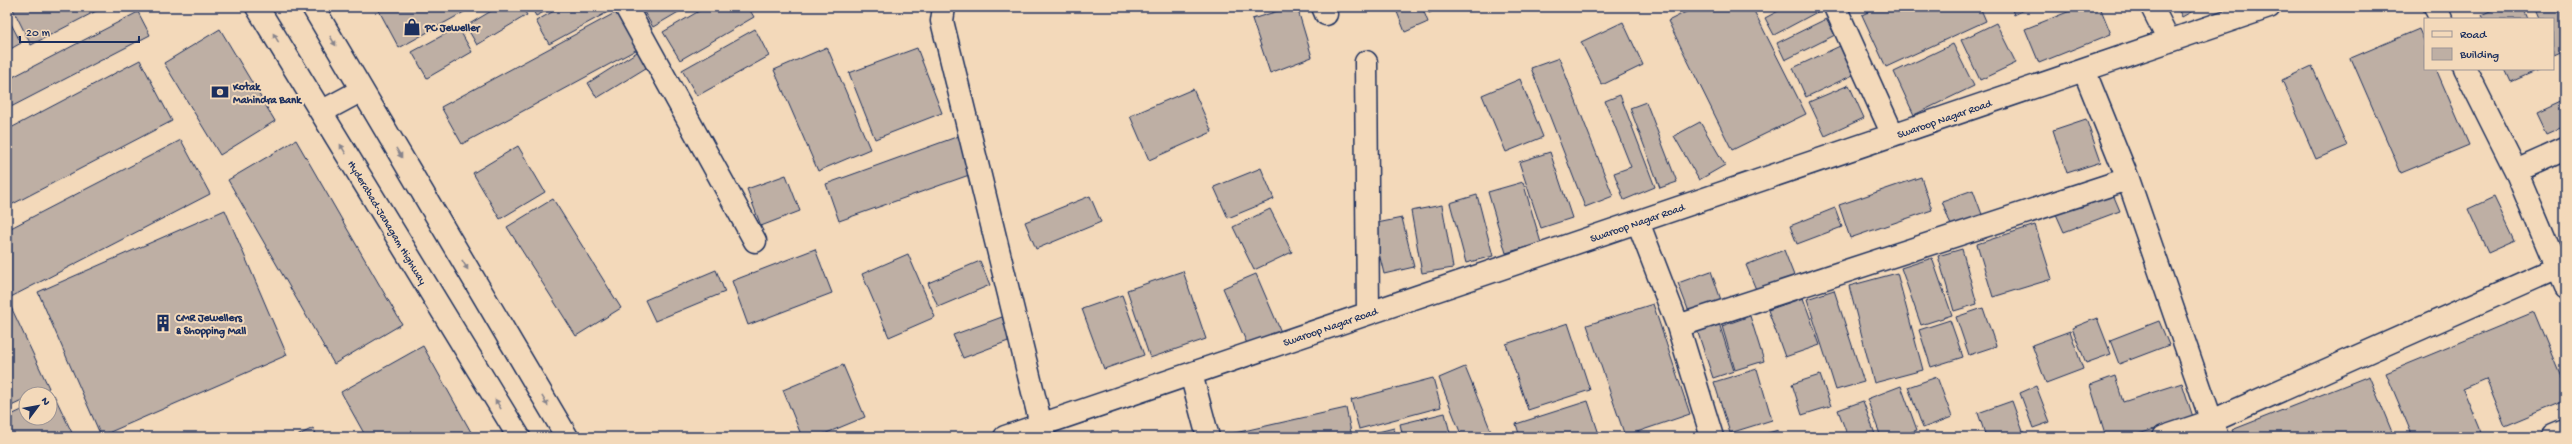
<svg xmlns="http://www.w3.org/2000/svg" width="2572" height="444" font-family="'Gochi Hand',sans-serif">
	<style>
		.building { fill: #beafa4; stroke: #1b2f5e }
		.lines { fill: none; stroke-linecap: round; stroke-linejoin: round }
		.street-casing { stroke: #1b2f5e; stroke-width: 25 }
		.highway-casing { stroke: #1b2f5e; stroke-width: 25 }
		.street { stroke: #f3d9ba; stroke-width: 22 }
		.highway { stroke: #f3d9ba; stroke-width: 22 }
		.oneway { fill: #87848c }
		.labels { text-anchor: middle; stroke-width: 4; stroke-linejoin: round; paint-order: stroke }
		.poi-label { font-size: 11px; font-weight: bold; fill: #1b2f5e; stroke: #f3d9ba; text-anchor: start }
		.street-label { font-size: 11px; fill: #1b2f5e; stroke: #f3d9ba }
	</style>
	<rect width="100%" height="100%" fill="#f3d9ba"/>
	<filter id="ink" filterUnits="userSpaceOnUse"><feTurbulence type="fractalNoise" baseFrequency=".025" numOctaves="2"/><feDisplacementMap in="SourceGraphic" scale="8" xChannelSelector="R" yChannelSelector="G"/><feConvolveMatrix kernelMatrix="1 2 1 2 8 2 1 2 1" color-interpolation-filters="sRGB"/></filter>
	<g filter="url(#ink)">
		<!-- building -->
		<path class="building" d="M12,7H96L98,10L31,45Z
			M377,7H473L399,48Z
			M498,7H522L527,15L477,45L466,26Z
			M531,7H554L536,16Z
			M561,7H617L549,44L536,21Z
			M641,7H687L653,27Z
			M706,7H748L754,17L680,60L663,32Z
			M1291,7H1297L1312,57L1270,73L1252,19Z
			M1395,7H1422L1428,22L1405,32Z
			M1426,7H1441L1429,13Z
			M1696,7H1752L1806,114L1732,150L1668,21Z
			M1786,7H1818L1819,11L1774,35L1765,18Z
			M1878,7H1980L1986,21L1886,67L1862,15Z
			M2011,7H2030L2014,15Z
			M2080,7H2100L2111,34L2039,63L2025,29Z
			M2177,7H2200L2182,17Z
			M2499,7H2522L2527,19H2483L2481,15Z
			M2534,7H2565V50L2554,55L2553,19H2539Z
			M624,8L645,45L462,144L441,107Z
			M138,12L150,35L7,109V80Z
			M7,16L21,43L7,51Z
			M1826,19L1835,35L1785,60L1777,43Z
			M1623,22L1643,65L1602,85L1581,42Z
			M1996,23L2016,63L1980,80L1961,40Z
			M458,27L472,52L427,78L412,52Z
			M220,29L275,121L220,155L164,63Z
			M755,29L769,56L697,96L682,70Z
			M2419,29L2425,43V69H2436L2469,145L2401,173L2351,58Z
			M1953,44L1974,86L1914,115L1894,72Z
			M1840,46L1853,75L1806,97L1793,68Z
			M645,47L654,63L597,98L588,83Z
			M827,47L870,149L818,171L774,70Z
			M917,48L942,113L875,139L849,73Z
			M1559,58L1613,196L1585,207L1531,68Z
			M140,60L172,121L7,207V130Z
			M2312,66L2347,146L2316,159L2282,80Z
			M2505,69H2540L2511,82Z
			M1520,79L1543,137L1506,152L1482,95Z
			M1849,85L1864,118L1825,136L1809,102Z
			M1193,89L1212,132L1149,160L1130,116Z
			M1620,95L1655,187L1624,200L1614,173L1631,167L1605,101Z
			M2565,100V126L2547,134L2537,113Z
			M1646,102L1677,182L1660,188L1630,108Z
			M2086,119L2101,162L2067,173L2053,130Z
			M1700,122L1725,165L1699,180L1674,136Z
			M959,136L972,174L839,221L826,184Z
			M181,140L210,194L7,299V230Z
			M296,140L402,324L334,364L228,180Z
			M518,146L545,192L500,219L473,173Z
			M1550,152L1572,218L1541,228L1519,162Z
			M1261,168L1274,199L1228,218L1214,187Z
			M786,175L800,211L761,226L747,189Z
			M1921,177L1932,210L1850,238L1839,205Z
			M1523,182L1541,243L1506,253L1488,192Z
			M1973,190L1984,220L1953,231L1942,201Z
			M2112,192L2120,211L2064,232L2056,214Z
			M1477,195L1493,256L1466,263L1450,203Z
			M1090,196L1101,222L1036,249L1025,222Z
			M2494,197L2515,241L2488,253L2468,209Z
			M553,199L621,308L576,336L507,227Z
			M1442,205L1453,268L1422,273L1411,211Z
			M1835,208L1842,227L1797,244L1790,226Z
			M1270,209L1292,252L1254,270L1233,227Z
			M225,210L287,355L101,436L38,292Z
			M1402,218L1414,267L1384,274L1372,224Z
			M2035,225L2052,279L1993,297L1977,244Z
			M815,249L832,293L748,325L732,281Z
			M1962,249L1977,304L1954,311L1938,256Z
			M1784,250L1795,278L1757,292L1746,265Z
			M908,254L935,317L889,337L862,274Z
			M1932,258L1952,315L1921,325L1901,268Z
			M980,261L990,285L938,307L928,283Z
			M716,270L725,292L655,321L645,300Z
			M1183,271L1206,339L1150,358L1127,290Z
			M1711,271L1721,300L1689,312L1678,283Z
			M1897,273L1923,370L1874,383L1849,286Z
			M1256,274L1281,332L1248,346L1223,288Z
			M1834,290L1864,382L1836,390L1807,299Z
			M1122,295L1144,355L1104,369L1082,309Z
			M1803,298L1820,345L1785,357L1768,310Z
			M1653,304L1690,414L1625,436L1587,325Z
			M11,307L49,388L37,394H26V399L7,408V309Z
			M1983,308L1996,346L1969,355L1956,317Z
			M2534,312L2565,387V401L2505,426L2486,379L2463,389L2482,435L2477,437H2413L2386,373Z
			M1750,316L1764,361L1735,370L1722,326Z
			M1002,317L1011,340L963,358L953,335Z
			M2097,318L2111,354L2086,363L2072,328Z
			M1950,320L1963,357L1931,367L1919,330Z
			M2159,321L2169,345L2119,364L2110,340Z
			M1568,323L1590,390L1528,410L1506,344Z
			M1719,323L1734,371L1713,378L1697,330Z
			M2070,331L2083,369L2046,383L2032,345Z
			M423,346L471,432L463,437H366L341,392Z
			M843,365L865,417L817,437H802L783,390Z
			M1465,367L1493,436L1490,437H1462L1439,378Z
			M1757,369L1772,420L1730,433L1714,382Z
			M1820,375L1831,406L1802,415L1792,384Z
			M2115,376L2123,402L2182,383L2193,417L2129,437H2106L2090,385Z
			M2369,376L2394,437H2235L2232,430Z
			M1937,377L1952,417L1923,428L1908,387Z
			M1433,378L1441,407L1359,429L1351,400Z
			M1901,386L1917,430L1899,437H1881L1867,399Z
			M2036,386L2050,422L2033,428L2020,393Z
			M54,395L74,437H7V417L26,408V418H50V397Z
			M1588,401L1600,437H1520L1516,424Z
			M1863,401L1876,437H1848L1838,410Z
			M2012,401L2025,437H1986L1978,413Z
			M1346,408L1352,437H1227L1226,435Z
			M1445,413L1451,437H1403L1400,424Z
			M313,428L318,437H295Z
			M1394,428L1396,437H1358Z
			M1778,430L1780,437H1755Z"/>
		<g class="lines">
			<!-- street casing -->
			<g class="street-casing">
				<path id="street" d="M626,7L755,241
					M944,7L942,21L1044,437
					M1323,7L1326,14
					M1835,7L1893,135
					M2152,7L2169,41
					M2435,7L2441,19
					M1366,62L1368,313
					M2465,69L2516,171L2565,287
					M2084,70L2128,179L2217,437
					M2516,171L2565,149
					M1638,222L1678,326L1712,437
					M1678,326L2128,179
					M1191,374L1208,437
					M1005,437L2269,7
					M2164,437L2212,421L2557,268
					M2553,437L2565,432"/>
			</g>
			<!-- highway casing -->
			<g class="highway-casing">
				<path id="highway" d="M257,7L519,437
					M313,7L567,437
					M321,112L362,90"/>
			</g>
			<!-- street -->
			<use href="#street" class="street"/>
			<!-- highway -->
			<use href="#highway" class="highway"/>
		</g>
		<!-- one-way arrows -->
		<defs><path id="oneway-solid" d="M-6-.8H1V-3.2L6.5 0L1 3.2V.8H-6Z"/></defs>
		<g class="oneway">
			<use href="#oneway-solid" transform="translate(276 38) rotate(-121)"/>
			<use href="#oneway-solid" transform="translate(333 41) rotate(59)"/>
			<use href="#oneway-solid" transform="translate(343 149) rotate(-121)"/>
			<use href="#oneway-solid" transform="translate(399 153) rotate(59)"/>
			<use href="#oneway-solid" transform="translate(465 265) rotate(59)"/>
			<use href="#oneway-solid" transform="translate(545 401) rotate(59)"/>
			<use href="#oneway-solid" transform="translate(498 404) rotate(-121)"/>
		</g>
	</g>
	<!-- icons -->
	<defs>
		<g id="shop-bare" transform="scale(1.38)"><path d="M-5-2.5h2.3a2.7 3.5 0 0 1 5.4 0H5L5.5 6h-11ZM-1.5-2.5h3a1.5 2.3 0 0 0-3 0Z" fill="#1b2f5e" stroke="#f3d9ba" stroke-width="2.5" paint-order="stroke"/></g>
		<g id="bank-bare" transform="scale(1.38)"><path d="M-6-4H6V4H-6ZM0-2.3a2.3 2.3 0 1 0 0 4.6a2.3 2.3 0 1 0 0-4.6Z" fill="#1b2f5e" stroke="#f3d9ba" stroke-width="2.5" paint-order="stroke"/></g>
		<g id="building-bare" transform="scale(1.38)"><path d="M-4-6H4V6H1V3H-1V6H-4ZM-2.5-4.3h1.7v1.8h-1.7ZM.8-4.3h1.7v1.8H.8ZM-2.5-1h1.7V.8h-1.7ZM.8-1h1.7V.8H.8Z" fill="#1b2f5e" stroke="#f3d9ba" stroke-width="2.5" paint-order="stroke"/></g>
	</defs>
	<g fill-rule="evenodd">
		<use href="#shop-bare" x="412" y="27"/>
		<use href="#bank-bare" x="220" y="92"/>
		<use href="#building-bare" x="163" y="323"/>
	</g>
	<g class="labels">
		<!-- poi labels -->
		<g class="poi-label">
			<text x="425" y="31">PC Jeweller</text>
			<text x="233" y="90">Kotak<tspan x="233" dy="13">Mahindra Bank</tspan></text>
			<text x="176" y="321">CMR Jewellers<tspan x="176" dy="13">&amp; Shopping Mall</tspan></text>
		</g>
		<!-- street labels -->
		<g class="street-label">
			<text transform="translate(1944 118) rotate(-19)" y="4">Swaroop Nagar Road</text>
			<text transform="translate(388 222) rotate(59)" y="4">Hyderabad-Janagam Highway</text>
			<text transform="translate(1637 222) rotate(-19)" y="4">Swaroop Nagar Road</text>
			<text transform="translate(1330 326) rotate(-19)" y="4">Swaroop Nagar Road</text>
		</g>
	</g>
	<!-- margin -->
	<rect width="2572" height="444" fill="none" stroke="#f3d9ba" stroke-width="24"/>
	<rect x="12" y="12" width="2548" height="420" fill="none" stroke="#1b2f5e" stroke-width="1.5" filter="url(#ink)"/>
	<!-- legend -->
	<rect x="2424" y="18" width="130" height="52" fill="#f3d9ba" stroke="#9d9595"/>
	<rect x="2432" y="31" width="20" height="6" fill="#f3d9ba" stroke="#9d9595"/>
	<text x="2460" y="38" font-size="12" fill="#1b2f5e">Road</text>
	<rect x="2432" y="48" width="20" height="12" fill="#beafa4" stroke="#9d9595"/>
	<text x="2460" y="58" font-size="12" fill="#1b2f5e">Building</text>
	<!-- north arrow -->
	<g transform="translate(38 406) rotate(58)"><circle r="19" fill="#f3d9ba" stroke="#9d9595"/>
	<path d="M0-3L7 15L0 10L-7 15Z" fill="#1b2f5e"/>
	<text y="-6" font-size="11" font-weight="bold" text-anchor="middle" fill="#1b2f5e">N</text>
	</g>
	<!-- scale -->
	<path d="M20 36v6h119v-6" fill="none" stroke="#1b2f5e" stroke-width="2"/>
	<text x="26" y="36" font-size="12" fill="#1b2f5e" stroke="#f3d9ba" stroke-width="3" paint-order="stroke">20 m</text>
</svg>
